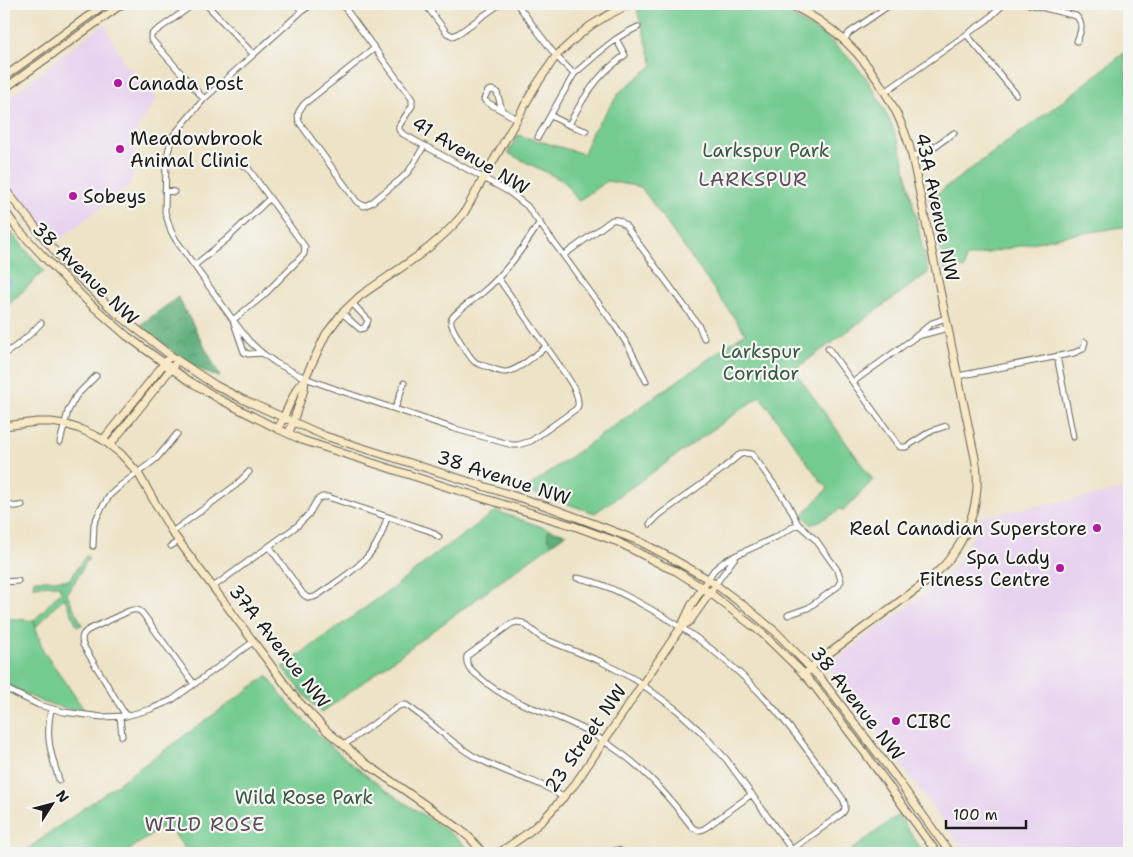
<svg xmlns="http://www.w3.org/2000/svg" width="1133" height="857" font-family="'Shantell Sans',sans-serif">
	<style>
		.built { fill: #e7d2ef }
		.grass { fill: url(#grass-tufts); stroke: #487456 }
		.forest { fill: url(#forest-crowns); stroke: #3d664b }
		.green { fill: #73cb90; stroke: #487456 }
		.water { fill: url(#water-waves); stroke: #427081 }
		.lines { fill: none; stroke-linecap: round; stroke-linejoin: round }
		.street-casing { stroke: #656258; stroke-width: 7 }
		.secondary-casing { stroke: #656258; stroke-width: 9 }
		.street { stroke: #fff; stroke-width: 5 }
		.secondary { stroke: #f8e8c3; stroke-width: 7 }
		.poi-dot { fill: #b5179e; stroke: #f6f6f2; stroke-width: 2 }
		.labels { text-anchor: middle; stroke-width: 4.5; stroke-linejoin: round; paint-order: stroke }
		.poi-label { font-size: 19px; fill: #1c1c1c; stroke: #f6f6f2; text-anchor: start }
		.park-label { font-size: 19px; fill: #3a5945; stroke: #f6f6f2 }
		.street-label { font-size: 19px; fill: #1c1c1c; stroke: #f6f6f2 }
		.neighbourhood-label { font-size: 20px; letter-spacing: 1px; fill: #5c4a5c; stroke: #f6f6f2 }
	</style>
	<defs>
		<pattern id="grass-tufts" width="24" height="20" patternUnits="userSpaceOnUse" patternTransform="scale(1.25)"><rect width="24" height="20" fill="#73cb90"/><path d="M3 7l-1-3M5 7V3M7 7l1-3M15 17l-1-3M17 17v-4M19 17l1-3" fill="none" stroke="#63ae7c"/></pattern>
		<pattern id="forest-crowns" width="20" height="18" patternUnits="userSpaceOnUse" patternTransform="scale(1.25)"><rect width="20" height="18" fill="#5eaf7a"/><path d="M2 6a3 3 0 1 1 6 0M12 15a3 3 0 1 1 6 0" fill="none" stroke="#4d8e63"/></pattern>
		<pattern id="water-waves" width="16" height="10" patternUnits="userSpaceOnUse" patternTransform="scale(1.25)"><rect width="16" height="10" fill="#68c3e6"/><path d="M0 5q4-4 8 0t8 0" fill="none" stroke="#5aa7c5"/></pattern>
	</defs>
	<rect width="100%" height="100%" fill="#f6f6f2"/>
	<filter id="ink" filterUnits="userSpaceOnUse"><feTurbulence type="fractalNoise" baseFrequency=".02" numOctaves="2"/><feDisplacementMap in="SourceGraphic" scale="10" xChannelSelector="R" yChannelSelector="G"/><feConvolveMatrix kernelMatrix="1 2 1 2 8 2 1 2 1" color-interpolation-filters="sRGB"/></filter>
	<filter id="wash" filterUnits="userSpaceOnUse"><feTurbulence type="fractalNoise" baseFrequency=".0096" numOctaves="4" result="noise"/><feDisplacementMap in="SourceGraphic" scale="20" xChannelSelector="R" yChannelSelector="G"/><feGaussianBlur stdDeviation="1.12" result="paint"/><feColorMatrix in="noise" values="0 0 0 0 0 0 0 0 0 0 0 0 0 0 0 0 0 1.4 0 .05"/><feComposite in="paint" operator="in"/></filter>
	<g filter="url(#wash)">
		<rect width="100%" height="100%" fill="#ede3c6"/>
		<!-- built -->
		<path class="built" d="M104,24L124,62L157,98L137,129L131,184L55,243L26,208L4,174V102L77,44Z
			M1129,488V853H966L830,668L831,663L934,587L944,578L963,554L973,536L979,517L1088,497Z"/>
		<!-- grass -->
		<path class="grass" d="M86,556L89,558L67,594L82,625L77,626L64,597L36,627L34,621L61,591L58,585L33,586L34,580H69Z
			M898,815L924,853H848Z"/>
		<!-- forest -->
		<path class="forest" d="M178,297L209,355L220,377C197,373 158,340 140,325Z
			M551,530L566,534L553,543H552C548,540 547,536 548,531Z"/>
		<!-- green -->
		<path class="green" d="M660,4H761L780,10L795,18L826,37L847,56L865,76L880,101L891,124L901,149L928,273L794,370L873,480L844,510L838,509L837,512L811,525L803,515L828,488L824,483H822L760,396L595,513L524,490L745,333L641,187L607,181L578,201L565,182L508,153L518,135L584,154L592,132L620,92L653,65L637,10Z
			M1124,53L1129,101V226L1059,237L965,258V268L946,272L930,199L1067,98Z
			M4,224L44,271L4,309Z
			M496,511L551,530L548,531C547,536 548,542 553,543L321,713L308,699L282,667L393,588L442,549L452,543Z
			M4,618L34,621L43,651L62,677L85,711L65,708L42,702L4,683Z
			M267,676C300,721 341,758 386,790C415,811 447,827 473,853H188L167,824L125,853H22Z"/>
		<!-- water -->
		<path class="water" d="M4,270L11,281L9,287L4,293Z"/>
	</g>
	<g filter="url(#ink)">
		<g class="lines">
			<!-- street casing -->
			<g class="street-casing">
				<path id="street" d="M194,4L152,34L151,36V39L204,99
					M206,4L253,54
					M296,4L302,11
					M313,4L302,11L204,99L172,137L166,160L165,212L171,231L176,240L233,320L249,341L262,353L276,363L305,378L338,390L452,428L512,445H518L531,441L576,409L578,406C579,395 572,384 566,375L498,278
					M342,4L412,99V106L399,126V130L403,134L509,192L527,206L616,327L629,347L646,381
					M425,4L447,33L453,36L459,33L500,4
					M517,4L556,56L574,74
					M1029,4L1076,16C1084,24 1081,31 1077,41
					M967,35L1016,94
					M616,39L624,34L638,27
					M844,40L849,33L891,4
					M375,48L304,104C298,112 297,113 299,122L357,202L364,206L371,203L401,179L409,171L424,146
					M885,92L987,20L1004,4
					M502,110L497,92L492,90L488,91L484,99L485,101L517,119
					M569,125L586,131
					M538,137L574,74L597,54L616,39L625,55C619,60 612,65 607,70C591,85 579,105 569,125L551,116
					M912,156L925,153L954,133
					M241,164L248,168L305,247L304,254L263,296L233,320L244,352L248,354L262,353
					M165,190L174,192
					M540,222C523,248 506,273 482,293C476,298 452,314 451,320C449,326 470,358 475,362C478,364 480,364 482,365C489,367 497,371 504,372C516,373 537,353 546,347
					M564,255L612,220C618,219 621,221 625,225L699,326L704,338
					M195,265L227,239L269,199
					M342,313L360,329L364,328L367,323L368,320L352,303
					M914,337L948,328
					M828,348L896,442L900,447H906L931,431L946,426
					M4,354C18,346 30,335 41,323
					M1057,356L1073,437
					M958,376L1074,353L1083,349L1085,342
					M853,382L914,338L932,323L946,318
					M395,409L404,383
					M60,442L68,411L76,396L96,376
					M4,499C9,506 13,508 22,505
					M650,524L659,515L720,471L739,455L744,453L752,454L788,504L798,524L816,540L838,571L840,577L841,581L837,587L808,608L788,615
					M172,532L236,485L249,472
					M93,546L94,524L101,509L110,495L120,486L156,459L177,434
					M171,546L179,541
					M269,546L303,594C308,599 312,599 318,595C340,579 367,565 379,539C383,532 385,524 387,517
					M577,578C602,582 625,595 647,607C702,637 752,679 791,729C809,751 826,776 843,799C846,805 846,811 840,815L787,853
					M708,579L714,570L726,560L776,537L798,524
					M4,582L18,581
					M715,585L736,556
					M213,587L297,526L309,514L317,500L322,497H328L430,531L439,537
					M4,688L39,705L64,712L102,717L126,716L151,709L172,700L253,642
					M51,709C45,739 51,753 59,780
					M126,716L83,645C81,638 82,634 88,630L129,611C135,609 139,609 143,614L194,684
					M120,717L122,736
					M344,745L397,707L402,705H406C431,721 450,743 477,758C487,763 498,768 508,772C528,780 547,785 564,798
					M752,794L704,829C699,831 696,831 692,827C671,800 649,773 621,753C606,742 591,732 575,725C559,717 542,712 525,705C507,698 491,688 477,675C471,670 465,665 467,656L511,624L517,622L523,623L542,638L602,662L636,680L677,710L702,733L726,759L794,853
					M610,853C615,849 619,849 624,853"/>
			</g>
			<!-- secondary casing -->
			<g class="secondary-casing">
				<path id="secondary" d="M788,4C833,23 866,57 889,99C900,118 907,134 912,156L975,458C982,493 972,530 950,558C943,568 934,575 925,583L817,662L804,675
					M4,77L105,4
					M4,89L122,4
					M4,188L65,264L115,312L171,356L215,385L242,399L325,436L546,506L592,523L639,541L671,558L708,579L747,608L777,633L822,680L897,779L950,853
					M4,210L17,228L42,255L86,300L127,336L186,379L219,399L278,429L302,440L450,488L574,526L618,542L664,566L676,571L710,593L763,634L800,670L815,687L868,757L937,853
					M4,426L37,422H51L64,424L80,429L96,436L103,440L121,454L138,473L172,532L296,699L327,731L364,762L457,827L470,838L483,853
					M278,429L297,388L305,378L326,334L342,313L360,296C396,270 436,248 464,213L535,87L556,56L579,35L590,26L608,15L630,4
					M289,433L304,390L305,379
					M103,440L167,360
					M110,445L174,365
					M681,627L690,621L712,590
					M499,853L525,835L543,820L575,784L681,627L692,604L705,584"/>
			</g>
			<!-- street -->
			<use href="#street" class="street"/>
			<!-- secondary -->
			<use href="#secondary" class="secondary"/>
		</g>
	</g>
	<!-- markers -->
	<g class="poi-dot">
		<circle cx="118" cy="83" r="5"/>
		<circle cx="120" cy="149" r="5"/>
		<circle cx="73" cy="196" r="5"/>
		<circle cx="1097" cy="528" r="5"/>
		<circle cx="1060" cy="568" r="5"/>
		<circle cx="896" cy="721" r="5"/>
	</g>
	<g class="labels">
		<!-- poi labels -->
		<g class="poi-label">
			<text x="128" y="90">Canada Post</text>
			<text x="130" y="145">Meadowbrook<tspan x="130" dy="22">Animal Clinic</tspan></text>
			<text x="83" y="203">Sobeys</text>
			<text x="1087" y="535" text-anchor="end">Real Canadian Superstore</text>
			<text x="1050" y="564" text-anchor="end">Spa Lady<tspan x="1050" dy="22">Fitness Centre</tspan></text>
			<text x="906" y="728">CIBC</text>
		</g>
		<!-- park labels -->
		<g class="park-label">
			<text x="766" y="157">Larkspur Park</text>
			<text x="761" y="358">Larkspur<tspan x="761" dy="22">Corridor</tspan></text>
			<text x="304" y="804">Wild Rose Park</text>
		</g>
		<!-- street labels -->
		<g class="street-label">
			<text transform="translate(471 155) rotate(31)" y="7">41 Avenue NW</text>
			<text transform="translate(938 207) rotate(78)" y="7">43A Avenue NW</text>
			<text transform="translate(86 273) rotate(44)" y="7">38 Avenue NW</text>
			<text transform="translate(504 477) rotate(18)" y="7">38 Avenue NW</text>
			<text transform="translate(280 646) rotate(52)" y="7">37A Avenue NW</text>
			<text transform="translate(858 703) rotate(52)" y="7">38 Avenue NW</text>
			<text transform="translate(585 738) rotate(-55)" y="7">23 Street NW</text>
		</g>
		<!-- neighbourhood labels -->
		<g class="neighbourhood-label">
			<text x="753" y="186">LARKSPUR</text>
			<text x="205" y="831">WILD ROSE</text>
		</g>
	</g>
	<!-- margin -->
	<rect width="1133" height="857" fill="none" stroke="#f6f6f2" stroke-width="20"/>
	<!-- north arrow -->
	<g transform="translate(52 804) rotate(54)" stroke="#f6f6f2" stroke-width="4" paint-order="stroke">
	<path d="M0-4L9 19L0 12L-9 19Z" fill="#1c1c1c"/>
	<text y="-8" font-size="14" font-weight="bold" text-anchor="middle" fill="#1c1c1c">N</text>
	</g>
	<!-- scale -->
	<path d="M946 820v8h80v-8" fill="none" stroke="#1c1c1c" stroke-width="2.5"/>
	<text x="953" y="820" font-size="15" fill="#1c1c1c" stroke="#f6f6f2" stroke-width="4" paint-order="stroke">100 m</text>
</svg>
